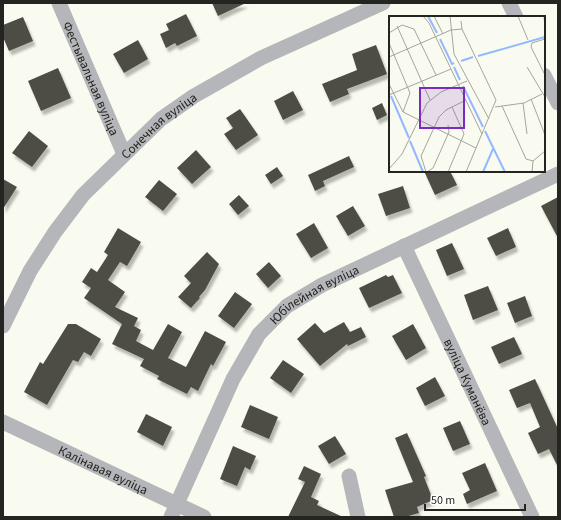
<svg xmlns="http://www.w3.org/2000/svg" width="561" height="520" font-family="'Source Sans 3',sans-serif">
	<style>
		.building { fill: #4e4e45; filter: url(#shadow) }
		.lines { fill: none; stroke-linecap: round; stroke-linejoin: round }
		.street { stroke: #b4b6ba; stroke-width: 15 }
		.labels { text-anchor: middle; stroke-width: 4; stroke-linejoin: round; paint-order: stroke }
		.street-label { font-size: 13px; fill: #242420; stroke: #fff }
		.inset-river { fill: none; stroke: #94b8ff; stroke-width: 2 }
		.inset-road { fill: none; stroke: #a4a59d; stroke-width: 1 }
		.view { fill: #7b2cbf; fill-opacity: 0.15; stroke: #7b2cbf; stroke-width: 2 }
		.inset-edge { fill: none; stroke: #242420; stroke-width: 2 }
	</style>
	<defs>
		<filter id="shadow"><feDropShadow dx="2.5" dy="4.5" stdDeviation="1" flood-color="#0004"/></filter>
	</defs>
	<rect width="100%" height="100%" fill="#fafbf0"/>
	<!-- building -->
	<path class="building" d="M212,3H246L218,16Z
		M186,14L197,36L177,46L175,43L166,48L160,34L169,30L166,24Z
		M23,17L33,41L9,51L3,37V25Z
		M138,40L148,59L124,73L113,54Z
		M376,45L387,74L347,89L349,94L330,102L322,84L357,70L352,54Z
		M58,68L71,98L41,111L28,81Z
		M293,91L303,110L283,120L274,101Z
		M382,103L387,115L377,120L372,108Z
		M240,109L258,135L236,150L224,134L233,128L226,118Z
		M29,131L48,146L32,167L12,153Z
		M196,150L211,167L192,184L177,168Z
		M349,156L354,167L323,181L325,186L315,191L308,175Z
		M277,167L283,176L271,184L265,175Z
		M424,171H450L457,185L435,195Z
		M3,179L17,187L3,209Z
		M159,180L177,194L163,211L145,197Z
		M403,186L410,208L386,216L378,194Z
		M239,195L249,206L238,215L229,204Z
		M558,197V238L541,206Z
		M353,206L365,226L348,236L336,216Z
		M314,223L328,248L311,258L296,234Z
		M118,228L141,242L127,266L120,262L108,280L125,292L115,307L138,318L134,326L141,330L136,341L153,350L168,324L182,332L168,358L186,367L205,331L226,342L213,366L211,364L198,391L191,387L187,394L157,379L159,376L140,366L144,359L112,344L122,324L84,298L91,288L82,282L91,268L97,272L108,255L104,252Z
		M508,228L516,247L496,256L487,238Z
		M452,243L464,269L447,276L436,250Z
		M207,252L219,264L205,290L199,297L200,298L191,308L178,297L191,283L184,276Z
		M269,262L281,276L268,288L256,274Z
		M386,275L388,277L393,275L402,293L369,308L359,288Z
		M488,286L498,310L473,320L464,295Z
		M235,292L252,304L234,328L218,316Z
		M525,296L532,316L515,323L507,303Z
		M344,322L350,332L361,327L366,337L348,346L347,344L320,366L297,339L315,323L324,333Z
		M68,324H76L101,339L91,356L84,352L78,362L73,360L47,405L24,392L40,362L43,364Z
		M413,324L426,348L406,360L392,336Z
		M514,337L522,354L499,364L491,347Z
		M283,360L304,374L291,393L270,378Z
		M435,377L445,396L425,406L416,388Z
		M535,379L558,429V467L549,449L538,454L528,433L540,427L530,403L517,408L509,390Z
		M250,405L278,417L269,439L241,427Z
		M146,414L172,427L163,446L137,432Z
		M460,421L470,444L453,451L443,428Z
		M407,433L426,476L424,477L433,500L417,507L419,513L405,517H394L385,490L413,482L395,438Z
		M335,436L346,454L329,464L318,446Z
		M233,446L256,456L250,470L245,467L237,486L220,479Z
		M485,463L497,491L467,504L463,494L470,490L462,473Z
		M304,466L321,474L311,497L319,501L317,505L343,517H288L305,482L298,479Z"/>
	<g class="lines">
		<!-- street -->
		<g class="street">
			<path id="s1" d="M59,3L124,154"/>
			<path d="M509,3L516,17"/>
			<path d="M544,75L558,103"/>
			<path id="s2" d="M404,246L532,517"/>
			<path id="s3" d="M3,326L30,271L55,232L83,195L161,119L194,96L261,58L383,3"/>
			<path id="s4" d="M3,422L204,517"/>
			<path d="M349,476L358,517"/>
			<path id="s5" d="M171,517L233,379L259,334L287,306L322,285L558,174"/>
		</g>
	</g>
	<g class="labels">
		<!-- street labels -->
		<g class="street-label">
			<text dy="5" stroke="none"><textPath href="#s1" startOffset="82">Фестывальная вуліца</textPath></text>
			<text dy="5" stroke="none"><textPath href="#s3" startOffset="257">Сонечная вуліца</textPath></text>
			<text dy="5" stroke="none"><textPath href="#s5" startOffset="272">Юбілейная вуліца</textPath></text>
			<text dy="5" stroke="none"><textPath href="#s2" startOffset="150">вуліца Куманёва</textPath></text>
			<text dy="5" stroke="none"><textPath href="#s4" startOffset="111">Калінавая вуліца</textPath></text>
		</g>
	</g>
	<!-- overview -->
	<g transform="translate(389 16)">
		<rect width="156" height="156" fill="#fafbf0"/>
		<path class="inset-river" d="M39,0L48,17M51,23L63,48L65,47M89,40L156,21M72,45L84,41M65,51L71,64M74,70L94,111M2,80L20,122M96,115L116,156M21,125L34,156M94,156L104,133"/>
		<path class="inset-road" d="M34,0L40,7L93,118M45,0L54,18M61,0L65,38L100,103M129,0L139,24M155,0L156,13M72,5L73,13L107,84L77,156M8,10L41,84M0,17L13,9L25,13L47,59M156,23L143,27L142,31L156,59M0,27L21,77L14,96M0,41L62,14L73,13M138,51L156,81M0,68L14,96M0,79L62,53M142,83L156,119M134,87L138,118M113,90L137,143L144,145L143,156M106,91L135,87L153,78M14,96L87,132M144,145L156,135M0,153L13,138L38,87L52,76L78,65M37,156L32,140L50,101L57,94L77,84M38,156L44,152L60,116L59,109M59,156L75,118L63,91"/>
		<path class="view" d="M31,72H75V112H31Z"/>
		<rect width="156" height="156" class="inset-edge"/>
	</g>
	<!-- border -->
	<rect width="561" height="520" fill="none" stroke="#242420" stroke-width="8"/>
	<!-- scale -->
	<path d="M425 504v6h100v-6" fill="none" stroke="#242420" stroke-width="2"/>
	<text x="431" y="504" font-size="12" fill="#242420" stroke="#ffffff" stroke-width="3" paint-order="stroke">50 m</text>
</svg>
